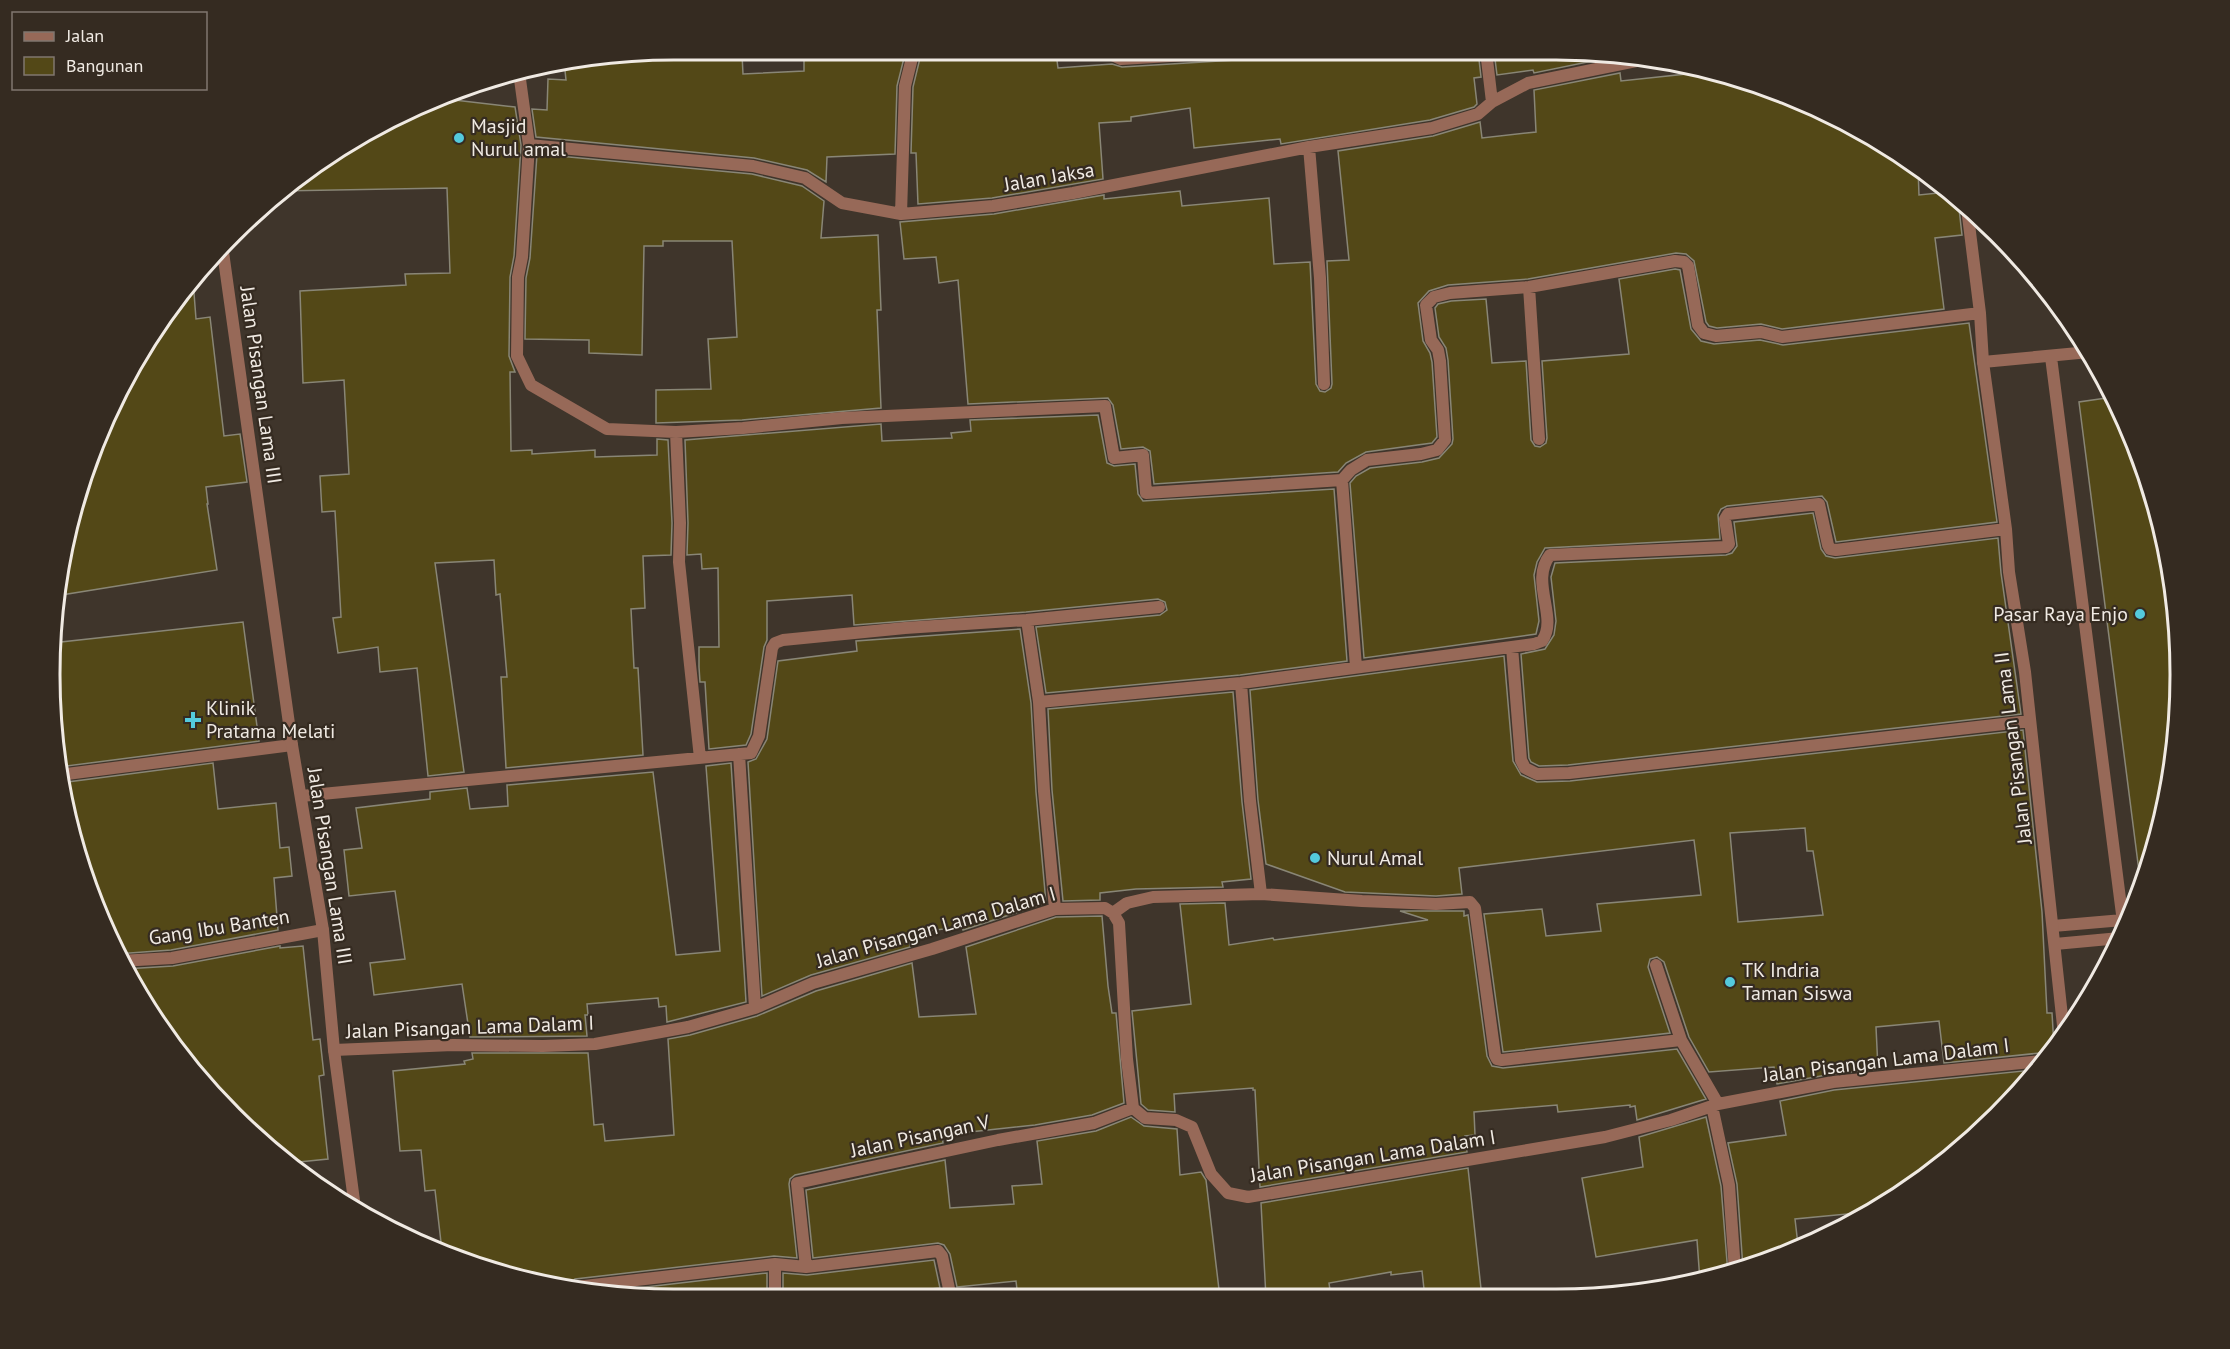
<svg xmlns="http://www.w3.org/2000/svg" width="2230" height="1349" font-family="'PT Sans',sans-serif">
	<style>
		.building { fill: #534817; stroke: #898676; stroke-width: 1.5; fill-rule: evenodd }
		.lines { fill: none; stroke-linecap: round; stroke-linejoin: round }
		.service { stroke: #976958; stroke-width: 12 }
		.minor { stroke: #976958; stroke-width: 12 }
		.tertiary { stroke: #976958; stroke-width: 12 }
		.poi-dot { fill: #54cadd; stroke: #352b21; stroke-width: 2 }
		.labels { text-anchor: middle; stroke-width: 4.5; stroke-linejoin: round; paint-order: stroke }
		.poi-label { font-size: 20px; fill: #f0eae3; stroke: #352b21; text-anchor: start }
		.street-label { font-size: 20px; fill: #f0eae3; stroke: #352b21 }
		.rim { fill: none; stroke: #f0eae3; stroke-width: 3 }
	</style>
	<rect width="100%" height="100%" fill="#3f352b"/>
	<!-- building -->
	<path class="building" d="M1466,51H1478L1481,77L1474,78L1477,104L1474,107L1430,120L1281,144L1280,139L1194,148L1190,108L1131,117V121L1099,123L1103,179L992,198L918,204L916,153H911L913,87L921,54L1056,53L1058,68L1112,64L1122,67L1236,60L1299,52Z
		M1494,51H1597L1617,56L1534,73L1533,70L1497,75Z
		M742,54L743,74L804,71V54H905L897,86L895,154L827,157L826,182L807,170L754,158L536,137L532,109L547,110L548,79L566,80L564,61L593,55Z
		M1685,69L1757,83L1903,155L1918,167L1919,195L1948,192L1958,200L1962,235L1935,238L1944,309L1782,329L1761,324L1717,328L1709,326L1706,322L1694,261L1686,254L1676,253L1528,279L1448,285L1429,291L1418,303L1423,341L1430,353L1432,362L1437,437L1432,443L1366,452L1346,463L1338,472L1154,484L1150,451L1143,447L1121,449L1113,405L1108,398L968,404L958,280L939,283L936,257L904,259L900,222L994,214L1104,195V199L1180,191L1182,206L1269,198L1274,264L1310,262L1316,384L1320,391L1325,392L1331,388L1332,384L1327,261L1349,260L1338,151L1433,136L1480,122L1482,138L1536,132L1534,90L1620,73L1621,81L1686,74Z
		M437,98L515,107L521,145L514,256L510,277L509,356L515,372H510L511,451L532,450V454L595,450V457L657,455V439L668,440L672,523L671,555L643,556L645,608L631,609L634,668H638L643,755L506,768L501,677H507L500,594L496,595L494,560L435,563L464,772L428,776L417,668L380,672L378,647L338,653L333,618L341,617L335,511L322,512L320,476L349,474L344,380L303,383L300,291L406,285L405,274L450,273L447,188L280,191L294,178L398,114Z
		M537,154L752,174L802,186L824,201L821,238L878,235L881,310H877L881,408L742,420L656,423V390L711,389L708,339L737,337L732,241H663V246H644L642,355L589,353V340L525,339L526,278L530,258Z
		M1675,269L1680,270L1691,329L1701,341L1714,344L1760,340L1783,345L1969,323L1997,522L1836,542L1827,502L1822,496L1727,506L1721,509L1718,515L1720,539L1545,548L1537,562L1534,575L1539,621L1536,634L1364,658L1350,483L1356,476L1370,468L1422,462L1439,458L1452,444L1453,439L1448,360L1446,348L1439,337L1435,308L1438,304L1451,301L1486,299L1492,363L1526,361L1531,440L1535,446L1540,447L1546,443L1547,438L1542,361L1629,354L1619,279Z
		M193,280L196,319L210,317L224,436L240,434L247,482L206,487L208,504H207L217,570L55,596L83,474L155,327Z
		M2113,397L2133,436L2169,553L2180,675L2168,797L2141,887L2079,402Z
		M1098,415L1107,463L1114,466L1135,464L1138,494L1143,501L1334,489L1347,661L1240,675L1046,693L1036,627L1160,615L1167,610L1165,602L1158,599L1026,612L854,625L852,595L767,601V640L764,647L751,734L746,745L709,749L705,682H700L699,667V647H719L718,568L702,569L701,554L687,555L688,523L685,440L881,424L882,441L952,438L951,433L971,431L970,420Z
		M1813,513L1821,549L1826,556L1835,558L1998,538L2001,573L2021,714L1568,765L1539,766L1531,762L1529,758L1521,654L1545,649L1554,635L1556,621L1551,577L1555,563L1726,555L1732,553L1737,546L1734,522Z
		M243,622L259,741L59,767L50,675L52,643Z
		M1020,629L1031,703L1036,792L1046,903L963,930L962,927L908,933L910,947L811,975L762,996L748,762L756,759L767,739L778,661L857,651L856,641Z
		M1504,656L1513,761L1521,775L1537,782L1570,781L2023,730L2042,912L2047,1013H2052L2054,1046L2046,1055L2040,1053L1944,1063L1939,1021L1876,1027L1878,1069L1832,1074L1777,1084L1774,1067L1709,1072L1689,1037L1664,962L1657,957L1650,959L1648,967L1670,1033L1503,1052L1484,914L1542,909L1546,936L1601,931L1597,904L1701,895L1694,840L1459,868L1462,894L1436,896L1345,892L1266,864L1258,800L1250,690ZM1805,828L1807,851H1813L1823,915L1738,922L1730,833Z
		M1233,692L1242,802L1251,879L1222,882L1223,887L1136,889L1100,893V900L1063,901L1052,790L1048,709Z
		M213,763L218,809L276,803L280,848L289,847L292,876L274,878L278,930L171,950L116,954L83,876L61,796L60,783Z
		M731,763L746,1002L667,1022L666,1006L659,1007L658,998L587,1004L588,1015H585L587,1036L470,1037L462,984L374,995L370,963L405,959L395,891L349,896L344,850L362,848L356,808L430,799V792L467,788L470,809L508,806L507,785L653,772L676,955L720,951L706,766Z
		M1225,903L1229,945L1273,938L1274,940L1428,920L1400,911H1464V916L1468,915L1487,1056L1492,1066L1503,1068L1677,1049L1706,1099L1637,1120L1635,1106L1630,1107V1105L1558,1112L1557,1105L1474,1112L1475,1135L1465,1136L1467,1152L1260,1187L1255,1090H1253V1088L1174,1094L1175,1112L1148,1110L1141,1104L1132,1011L1191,1004L1180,904Z
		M1102,916L1108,986L1112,1013H1116L1124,1103L1092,1115L1035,1125L942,1135L943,1143L795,1175L790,1179L789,1184L797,1258L774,1256L575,1279L568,1285L473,1266L442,1251L435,1190L425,1191L421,1150L400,1151L393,1071L465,1064L464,1061L473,1059L472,1053H588L594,1125L603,1124L605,1141L674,1135L668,1039L690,1035L757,1016L816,991L912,963L919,1017L976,1014L966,947L1056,917Z
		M280,946V948L303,946L313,1040L320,1039L324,1075L319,1076L328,1159L289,1163L233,1117L178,1055L125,969L173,966Z
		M2033,1070L1968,1144L1868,1216L1857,1220V1213L1795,1219L1798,1245L1743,1268L1737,1184L1728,1143L1786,1135L1780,1101L1834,1090Z
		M1131,1117L1144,1126L1177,1129L1180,1175L1201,1172L1206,1180L1220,1298H1018L1016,1281L957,1287L950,1254L944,1245L938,1243L813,1258L806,1190L945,1160L950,1208L1014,1204L1012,1186L1042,1184L1037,1141L1096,1131Z
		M1706,1117L1721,1186L1728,1274L1700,1281L1697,1240L1596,1257L1582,1178L1643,1167L1639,1137Z
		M1468,1168L1482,1298H1425L1422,1271L1391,1275V1272L1329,1283L1330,1290L1266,1298L1261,1203Z
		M934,1260L940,1288L922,1290L923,1298H783V1273L807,1275Z
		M767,1273V1298H633L603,1292Z"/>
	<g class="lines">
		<!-- service -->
		<path class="service" d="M2051,357L2124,930
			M1983,362L2089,352
			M2053,926L2123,920
			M2055,944L2120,938"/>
		<!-- minor -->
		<path class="minor" d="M1486,51L1492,102
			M1108,53L1121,59L1235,52
			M519,72L529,145L753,166L805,178L842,203L901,214L993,206L1073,193L1309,147L1432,128L1478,114L1492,102L1528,83L1641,60
			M529,145L522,257L518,277L517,356L531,385L607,429L676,432L743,428L842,418L1105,406L1114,458L1143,455L1146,493L1342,480L1356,667
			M1309,147L1320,278L1324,384
			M1967,208L1980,313L1983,362L2006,529L2009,572L2025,672L2064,1035
			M901,214L905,86L913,54
			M1529,287L1539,439
			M676,432L680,523L679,562L700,758
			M1342,480L1351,470L1367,460L1421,454L1437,450L1445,440L1440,361L1438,350L1431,340L1426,305L1434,297L1450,293L1529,287L1675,261L1684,262L1688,266L1698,325L1704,333L1716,336L1761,332L1782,337L1980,313
			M1027,620L1159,607
			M1512,647L1521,760L1525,768L1537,774L1569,773L2030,721
			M1241,683L1250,801L1261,894
			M1039,702L1241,683L1534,644L1542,641C1559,617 1529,582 1550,555L1726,547L1729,544L1725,519L1728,514L1819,504L1828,545L1830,549L1836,550L2006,529
			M739,754L755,1008
			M59,775L292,745
			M301,796L751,753L759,736L772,648L775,643L783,640L905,628L1027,620L1039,702L1044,791L1055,909
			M1113,913L1127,903L1153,897L1261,894L1362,901L1436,904L1470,902L1475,908L1495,1055L1497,1059L1502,1060L1681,1040L1718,1104
			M120,961L172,958L323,930
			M1656,965L1681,1040
			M334,1050L453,1045L543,1046L595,1044L688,1027L755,1008L813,983L932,949L1055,909L1105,908L1113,913L1119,923L1127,1059L1133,1108L1145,1118L1176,1120L1192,1127L1211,1174L1228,1193L1248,1197L1605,1137L1671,1120L1718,1104L1833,1082L2041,1061
			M1712,1106L1729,1185L1735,1271
			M806,1267L797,1183L998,1140L1094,1123L1133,1108
			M576,1287L775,1264L806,1267L938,1251L942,1256L951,1298
			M775,1298V1264"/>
		<!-- tertiary -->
		<path class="tertiary" d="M222,245L292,745L323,930L334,1050L355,1208"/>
	</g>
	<!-- markers -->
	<g class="poi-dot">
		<circle cx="459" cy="138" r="6"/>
		<circle cx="2140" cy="614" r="6"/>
		<path d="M190 711h6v6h6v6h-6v6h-6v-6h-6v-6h6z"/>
		<circle cx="1315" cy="858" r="6"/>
		<circle cx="1730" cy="982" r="6"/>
	</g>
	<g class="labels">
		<!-- poi labels -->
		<g class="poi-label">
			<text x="471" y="133">Masjid<tspan x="471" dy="23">Nurul amal</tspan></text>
			<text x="2128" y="621" text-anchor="end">Pasar Raya Enjo</text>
			<text x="206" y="715">Klinik<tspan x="206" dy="23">Pratama Melati</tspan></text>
			<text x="1327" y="865">Nurul Amal</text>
			<text x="1742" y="977">TK Indria<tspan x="1742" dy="23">Taman Siswa</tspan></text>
		</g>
		<!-- street labels -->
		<g class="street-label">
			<text transform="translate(1049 177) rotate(-10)" y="7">Jalan Jaksa</text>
			<text transform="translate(261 385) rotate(82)" y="7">Jalan Pisangan Lama III</text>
			<text transform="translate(2013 748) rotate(-97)" y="7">Jalan Pisangan Lama II</text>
			<text transform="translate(330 866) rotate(81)" y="7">Jalan Pisangan Lama III</text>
			<text transform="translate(219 927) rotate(-9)" y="7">Gang Ibu Banten</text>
			<text transform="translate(936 927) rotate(-16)" y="7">Jalan Pisangan Lama Dalam I</text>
			<text transform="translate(470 1027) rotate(-2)" y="7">Jalan Pisangan Lama Dalam I</text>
			<text transform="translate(1886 1060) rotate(-7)" y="7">Jalan Pisangan Lama Dalam I</text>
			<text transform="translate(920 1136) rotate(-12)" y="7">Jalan Pisangan V</text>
			<text transform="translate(1373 1156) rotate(-9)" y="7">Jalan Pisangan Lama Dalam I</text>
		</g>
	</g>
	<!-- crop -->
	<path d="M0 0H2230V1349H0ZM674 60H1556A614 614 0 0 1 2170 674V675A614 614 0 0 1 1556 1289H674A614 614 0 0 1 60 675V674A614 614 0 0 1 674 60Z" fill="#352b21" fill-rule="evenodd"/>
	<path class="rim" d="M674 60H1556A614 614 0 0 1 2170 674V675A614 614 0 0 1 1556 1289H674A614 614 0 0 1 60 675V674A614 614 0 0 1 674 60Z"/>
	<!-- legend -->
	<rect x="12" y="12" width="195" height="78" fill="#352b21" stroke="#80776f" stroke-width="1.5"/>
	<rect x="24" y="32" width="30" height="9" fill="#976958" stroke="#80776f" stroke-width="1.5"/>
	<text x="66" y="42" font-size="18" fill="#f0eae3">Jalan</text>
	<rect x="24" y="57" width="30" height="18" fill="#534817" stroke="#80776f" stroke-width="1.5"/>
	<text x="66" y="72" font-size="18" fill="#f0eae3">Bangunan</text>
</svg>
